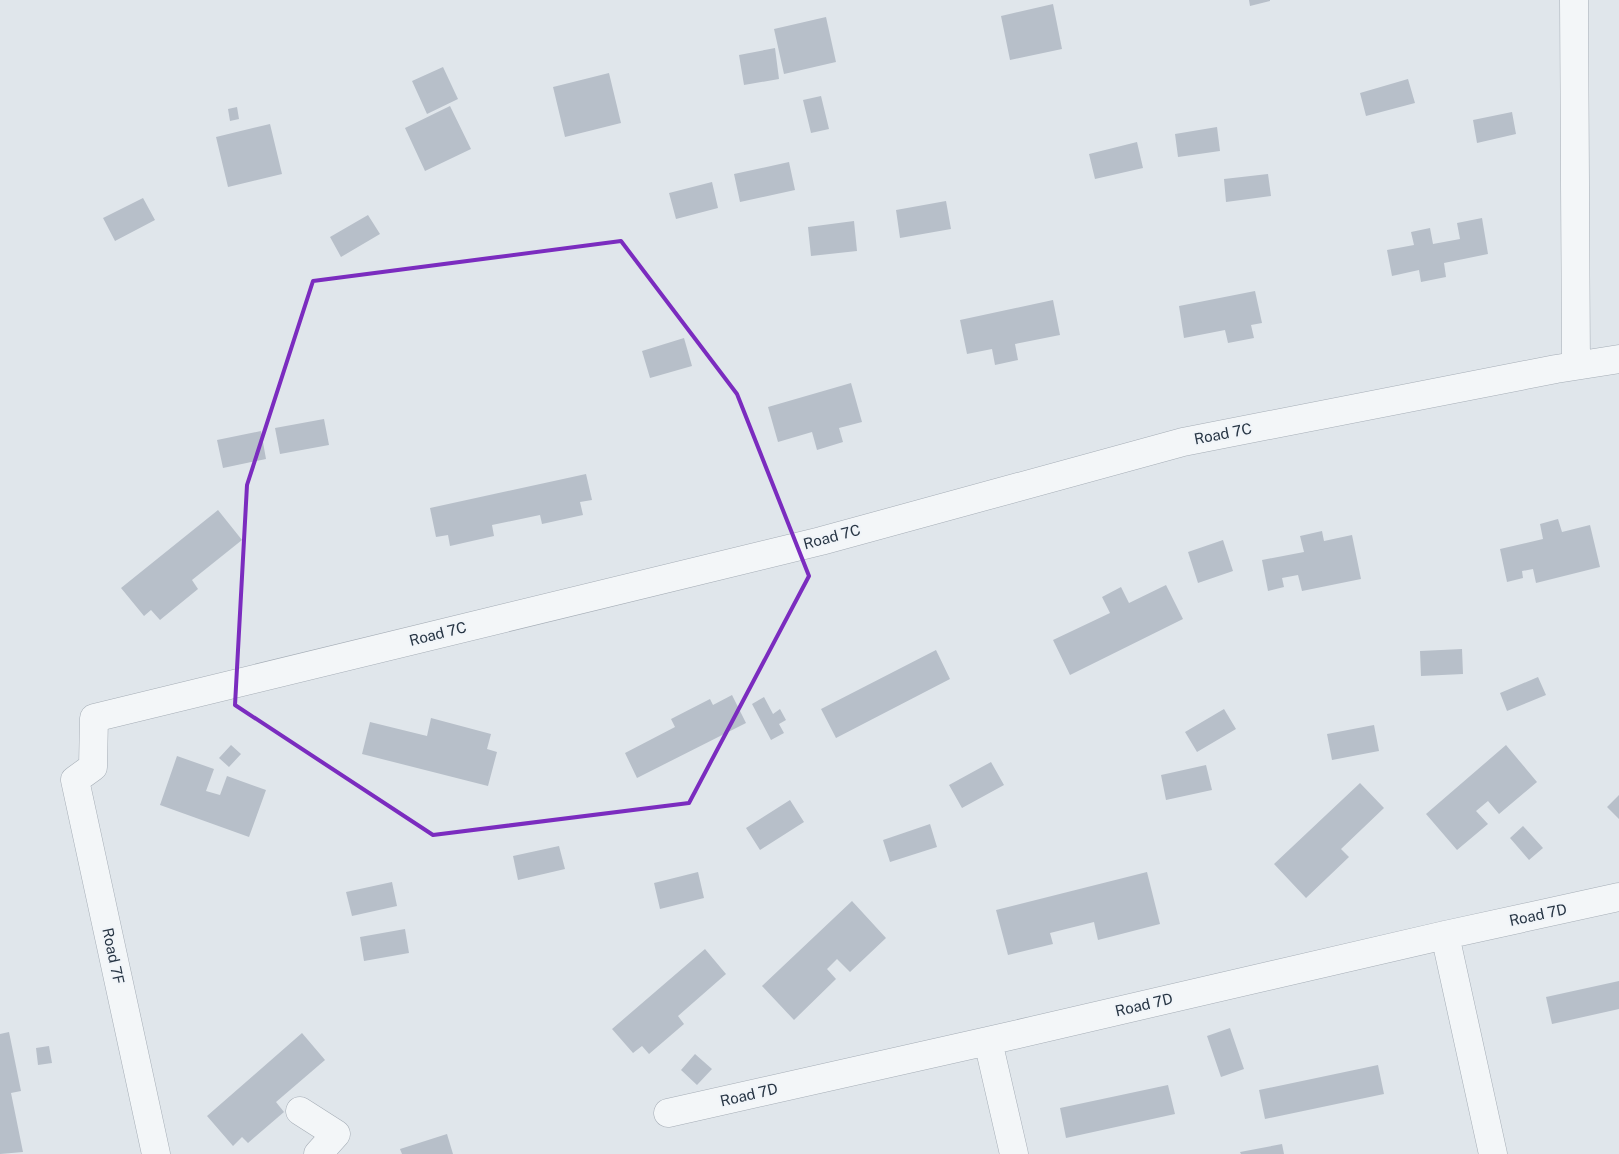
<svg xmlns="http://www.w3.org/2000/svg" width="1619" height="1154" font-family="'Public Sans',sans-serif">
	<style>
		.building { fill: #b7bfc9 }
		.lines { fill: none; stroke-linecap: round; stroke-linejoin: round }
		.minor-casing { stroke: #a5adb6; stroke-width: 29 }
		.minor { stroke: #f3f6f8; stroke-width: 28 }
		.marked { fill: none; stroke: #7b2cbf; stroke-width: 4; stroke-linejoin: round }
		.labels { text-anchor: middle; stroke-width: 4; stroke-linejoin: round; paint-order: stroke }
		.street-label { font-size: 15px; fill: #273544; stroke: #f0f4f8 }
	</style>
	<rect width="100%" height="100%" fill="#e0e6eb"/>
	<!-- building -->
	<path class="building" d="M1249,0H1270V1L1250,6Z
		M1053,4L1062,49L1010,60L1001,16Z
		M826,17L836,62L784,74L774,29Z
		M775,48L779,79L744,85L739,55Z
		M443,67L458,99L427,114L412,81Z
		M609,73L621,123L565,137L553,87Z
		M1408,79L1415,103L1366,116L1360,93Z
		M821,96L829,129L811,133L803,100Z
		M450,106L471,149L425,171L405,128Z
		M237,107L239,119L230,121L228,109Z
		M1512,112L1516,134L1477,143L1473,120Z
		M270,124L282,174L228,187L216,137Z
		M1217,127L1220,151L1178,157L1175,134Z
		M1137,142L1143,168L1095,179L1089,154Z
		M789,162L795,190L740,202L734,174Z
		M1268,174L1271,196L1226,202L1224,179Z
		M712,182L718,208L676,219L669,193Z
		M143,198L155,220L115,241L103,218Z
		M946,201L951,229L900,238L896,210Z
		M368,215L380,234L341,257L330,237Z
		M1482,218L1488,254L1444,263L1446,277L1421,282L1419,270L1392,276L1387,250L1414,245L1411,232L1430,228L1433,244L1460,239L1457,223Z
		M854,221L857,251L811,256L808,227Z
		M1255,291L1262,323L1251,325L1254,338L1228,343L1225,330L1184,338L1179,306Z
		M1053,300L1060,335L1015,344L1018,360L995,365L992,349L967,354L960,320Z
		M684,338L692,366L650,378L642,351Z
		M851,383L862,422L839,428L843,442L817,450L812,432L778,442L768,407Z
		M324,419L329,445L280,454L275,428Z
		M261,431L266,459L223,468L217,440Z
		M586,474L592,500L580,502L583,515L542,524L540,515L492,525L494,536L450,546L448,535L436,537L430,508Z
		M218,510L242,540L192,580L198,589L160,620L151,610L144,616L121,588Z
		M1558,519L1562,532L1590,525L1600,567L1536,583L1533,569L1522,571L1523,578L1507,582L1500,549L1543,539L1540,524Z
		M1322,531L1324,541L1352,535L1361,579L1302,591L1298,575L1282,578L1284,587L1268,591L1262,560L1304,552L1300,536Z
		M1223,540L1233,571L1198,583L1188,552Z
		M1166,585L1183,619L1070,675L1053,640L1110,613L1102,597L1121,587L1129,603Z
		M1462,649L1463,674L1421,676L1420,651Z
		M936,650L950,679L836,738L821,709Z
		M1538,677L1546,695L1507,711L1500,693Z
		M732,695L746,723L637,778L625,753L675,727L671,719L710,699L713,705Z
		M764,697L773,714L780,709L786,720L779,724L784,733L771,740L752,704Z
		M1224,709L1236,729L1197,752L1185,732Z
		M431,718L491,734L487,749L497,752L488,786L362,754L370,722L427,736Z
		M1374,725L1379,751L1332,760L1327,734Z
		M231,745L241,754L229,767L219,758Z
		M1506,745L1537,782L1499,814L1488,801L1476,811L1488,824L1457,850L1426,814Z
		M177,756L214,769L206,791L220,795L227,776L266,790L249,837L160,805Z
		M991,762L1004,785L962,808L949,785Z
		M1206,765L1212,790L1166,800L1161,775Z
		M1360,783L1384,808L1341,849L1349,857L1306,898L1274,864Z
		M1619,795V819L1607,807Z
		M790,800L804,822L760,850L746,828Z
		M930,824L937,847L890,862L883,840Z
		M1523,826L1543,848L1529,860L1510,838Z
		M559,846L565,869L518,880L513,856Z
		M698,872L704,898L660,909L654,883Z
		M1147,872L1160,924L1098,940L1094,922L1050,933L1053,944L1008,955L996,910Z
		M392,882L397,906L352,916L346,892Z
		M852,901L886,938L850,972L837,959L827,969L836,979L794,1020L762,986Z
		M405,929L409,953L364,961L360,937Z
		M705,949L726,974L678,1016L684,1024L649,1054L642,1046L633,1053L612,1029Z
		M1619,981V1009L1552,1024L1546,997Z
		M1230,1028L1244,1069L1221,1077L1207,1036Z
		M9,1032L21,1091L11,1093L23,1152L0,1154V1034Z
		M302,1033L325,1060L276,1102L284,1112L248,1143L242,1137L233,1146L207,1116Z
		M49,1046L52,1063L38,1065L36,1048Z
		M695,1054L712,1069L697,1085L681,1070Z
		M1378,1065L1384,1094L1265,1119L1259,1090Z
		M1168,1085L1175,1114L1066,1138L1060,1108Z
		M447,1134L453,1154H402L400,1149Z
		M1282,1144L1284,1154H1241L1240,1152Z"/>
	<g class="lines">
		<!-- minor casing -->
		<g class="minor-casing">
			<path id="minor" d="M1574,0L1576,365
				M1445,935L1493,1154
				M988,1041L1014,1154
				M300,1111L336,1134L318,1154
				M668,1113L988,1041L1445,935L1619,897
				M156,1154L75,780L93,767L94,718L821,541L1183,442L1556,369L1619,359"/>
		</g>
		<!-- minor -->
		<use href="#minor" class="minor"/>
	</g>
	<!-- marked area -->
	<path class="marked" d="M621,241L737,394L809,576L689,803L433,835L235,705L247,485L313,281Z"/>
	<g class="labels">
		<!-- street labels -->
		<g class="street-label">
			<text transform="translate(1223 434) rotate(-11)" y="5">Road 7C</text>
			<text transform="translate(832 537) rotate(-15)" y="5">Road 7C</text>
			<text transform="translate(438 634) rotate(-14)" y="5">Road 7C</text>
			<text transform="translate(1538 915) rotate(-12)" y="5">Road 7D</text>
			<text transform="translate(113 956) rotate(78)" y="5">Road 7F</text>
			<text transform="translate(1144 1005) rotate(-13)" y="5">Road 7D</text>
			<text transform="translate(749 1095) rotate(-13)" y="5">Road 7D</text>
		</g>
	</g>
</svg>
